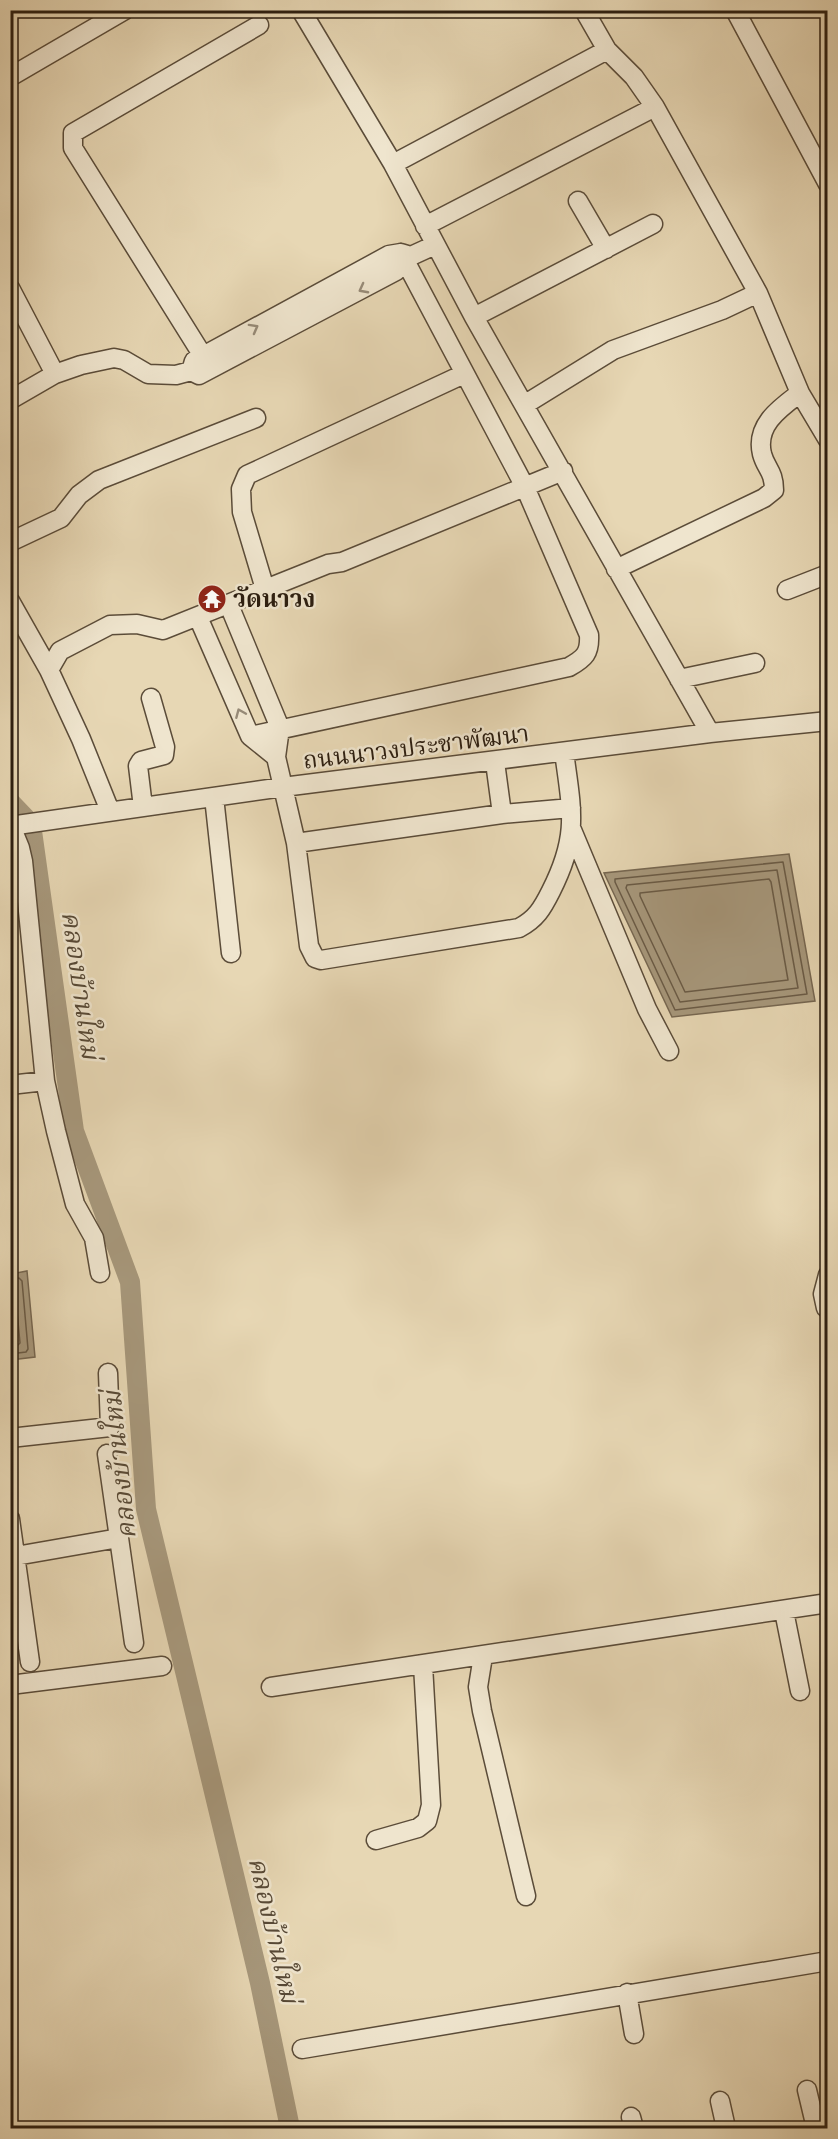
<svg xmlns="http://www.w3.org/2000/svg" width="838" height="2139" font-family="'Gentium Book Plus','Noto Serif Thai',serif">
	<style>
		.water { fill: #a7987c; stroke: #766751; stroke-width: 1.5 }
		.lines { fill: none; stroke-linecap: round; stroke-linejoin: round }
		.shore { stroke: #6a5b46; stroke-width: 1.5 }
		.canal { stroke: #a7987c; stroke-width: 20 }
		.minor-casing { stroke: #5b4c39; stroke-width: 21 }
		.minor { stroke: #efe5ce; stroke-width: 18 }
		.oneway { stroke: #978b78 }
		.labels { text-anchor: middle; stroke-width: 5; stroke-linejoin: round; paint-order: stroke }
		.poi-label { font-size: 24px; font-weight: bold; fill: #2c1e10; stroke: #efe5ce; text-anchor: start }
		.street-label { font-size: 24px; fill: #2c1e10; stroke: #efe5ce }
		.water-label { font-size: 26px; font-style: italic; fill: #574936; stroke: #efe5ce }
	</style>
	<rect width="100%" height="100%" fill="#e7d7b4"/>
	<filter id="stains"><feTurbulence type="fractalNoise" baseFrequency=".00333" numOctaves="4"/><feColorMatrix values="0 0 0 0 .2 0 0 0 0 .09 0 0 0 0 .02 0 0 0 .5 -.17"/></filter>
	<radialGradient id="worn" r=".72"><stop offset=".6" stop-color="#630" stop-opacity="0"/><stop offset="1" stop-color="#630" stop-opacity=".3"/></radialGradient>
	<!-- water -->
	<path class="water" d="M789,854L815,1001L672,1017L604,873Z
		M27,1271L35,1357L11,1360V1274Z"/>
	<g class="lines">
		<!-- shore -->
		<path class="shore" d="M783,862L807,994L675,1010L615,882V879Z
			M777,870L798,988L680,1002L626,888L627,885Z
			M769,879L771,882L788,980L685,992L640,896V893Z
			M10,1280L19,1278L22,1281L28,1349L26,1352L10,1354
			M10,1287L15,1290L20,1343L18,1345L10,1347"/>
		<!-- canal -->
		<path class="canal" d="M10,802L31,824L74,1131L130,1282L146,1509L260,1983L290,2128"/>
		<!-- minor casing -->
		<g class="minor-casing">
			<path id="minor" d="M301,10L393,164L474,317L710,733
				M584,10L607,50L634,77L655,107L758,293
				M735,10L828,184
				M10,77L125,10
				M393,164L607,50
				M578,201L606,249
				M425,226L655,107
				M411,256L401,253L389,255L194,361L191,371L199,375L396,271L411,256L435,245
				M10,288L55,374
				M474,317L653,224
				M203,356L73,148V133L259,25
				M10,400L55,374L81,365L114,358L124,360L148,374L176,375L191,371
				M524,405L613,350L722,310L758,293L800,393L828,440
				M10,542L61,518L79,495L99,480L256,418
				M616,569L764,498L774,490C774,471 766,469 762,454C755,425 780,408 800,393
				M265,589L242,512L241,489L247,475L464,374
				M787,590L828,574
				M10,601L49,670L81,739L110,811
				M229,605L280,728L276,757L296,843L309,946L315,958L321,960L519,928C536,919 542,909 551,891C579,836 572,811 564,752
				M198,617L250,736L276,757
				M49,670L60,651L110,625L137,624L163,630L328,564L342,562L563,471
				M679,679L755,663
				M250,736L569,667C585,658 590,653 589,635L525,487L401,253
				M214,797L231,953
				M143,807L138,766L141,761L164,755L165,747L151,698
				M502,814L571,808
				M10,826L283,787L710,733L828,721
				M11,826L20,848L23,861L45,1081L56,1131L75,1204L94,1238L100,1273
				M572,830L647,1009L669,1051
				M296,843L502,814L495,762
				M10,1085L45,1081
				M826,1308L823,1294L828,1275
				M10,1438L110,1427L108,1373
				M107,1454L134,1643
				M10,1519L30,1662
				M10,1557L119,1538
				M784,1611L800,1691
				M483,1656L478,1687L482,1711L526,1896
				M10,1685L162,1666
				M271,1687L828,1603
				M376,1840L418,1828L427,1821L431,1805L423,1665
				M627,1993L634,2034
				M302,2049L828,1961
				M807,2090L816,2128
				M720,2101L726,2128
				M631,2117L634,2128"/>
		</g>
		<!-- minor -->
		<use href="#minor" class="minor"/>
	</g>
	<!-- one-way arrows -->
	<defs><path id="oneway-chevron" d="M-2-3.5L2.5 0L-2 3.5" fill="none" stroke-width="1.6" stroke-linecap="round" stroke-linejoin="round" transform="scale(1.5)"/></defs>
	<g class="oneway">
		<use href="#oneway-chevron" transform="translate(363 289) rotate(152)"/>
		<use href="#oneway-chevron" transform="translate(254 328) rotate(-29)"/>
		<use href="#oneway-chevron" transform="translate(240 713) rotate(-113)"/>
	</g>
	<!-- icons -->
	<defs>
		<g id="temple-disc" transform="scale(1.5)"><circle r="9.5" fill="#8f2418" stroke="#efe5ce"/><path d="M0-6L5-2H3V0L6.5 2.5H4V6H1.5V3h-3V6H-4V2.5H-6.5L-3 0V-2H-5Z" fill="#fff"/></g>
	</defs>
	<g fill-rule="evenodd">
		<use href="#temple-disc" x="212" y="599"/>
	</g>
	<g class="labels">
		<!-- poi labels -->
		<g class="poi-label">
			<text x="233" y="607">วัดนาวง</text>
		</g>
		<!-- street labels -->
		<g class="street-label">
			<text transform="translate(416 747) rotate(-7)" y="8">ถนนนาวงประชาพัฒนา</text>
		</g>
		<!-- water labels -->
		<g class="water-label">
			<text transform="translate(81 985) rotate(82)" y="9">คลองบ้านใหม่</text>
			<text transform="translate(119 1465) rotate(-96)" y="9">คลองบ้านใหม่</text>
			<text transform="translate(274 1930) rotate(77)" y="9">คลองบ้านใหม่</text>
		</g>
	</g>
	<!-- margin -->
	<rect width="838" height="2139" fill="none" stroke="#e7d7b4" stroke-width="36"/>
	<rect x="12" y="12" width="814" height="2115" fill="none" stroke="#2c1e10" stroke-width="3"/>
	<rect x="18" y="18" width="802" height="2103" fill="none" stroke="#2c1e10" stroke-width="1.5"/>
	<rect width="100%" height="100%" filter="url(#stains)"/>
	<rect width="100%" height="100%" fill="url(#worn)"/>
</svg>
